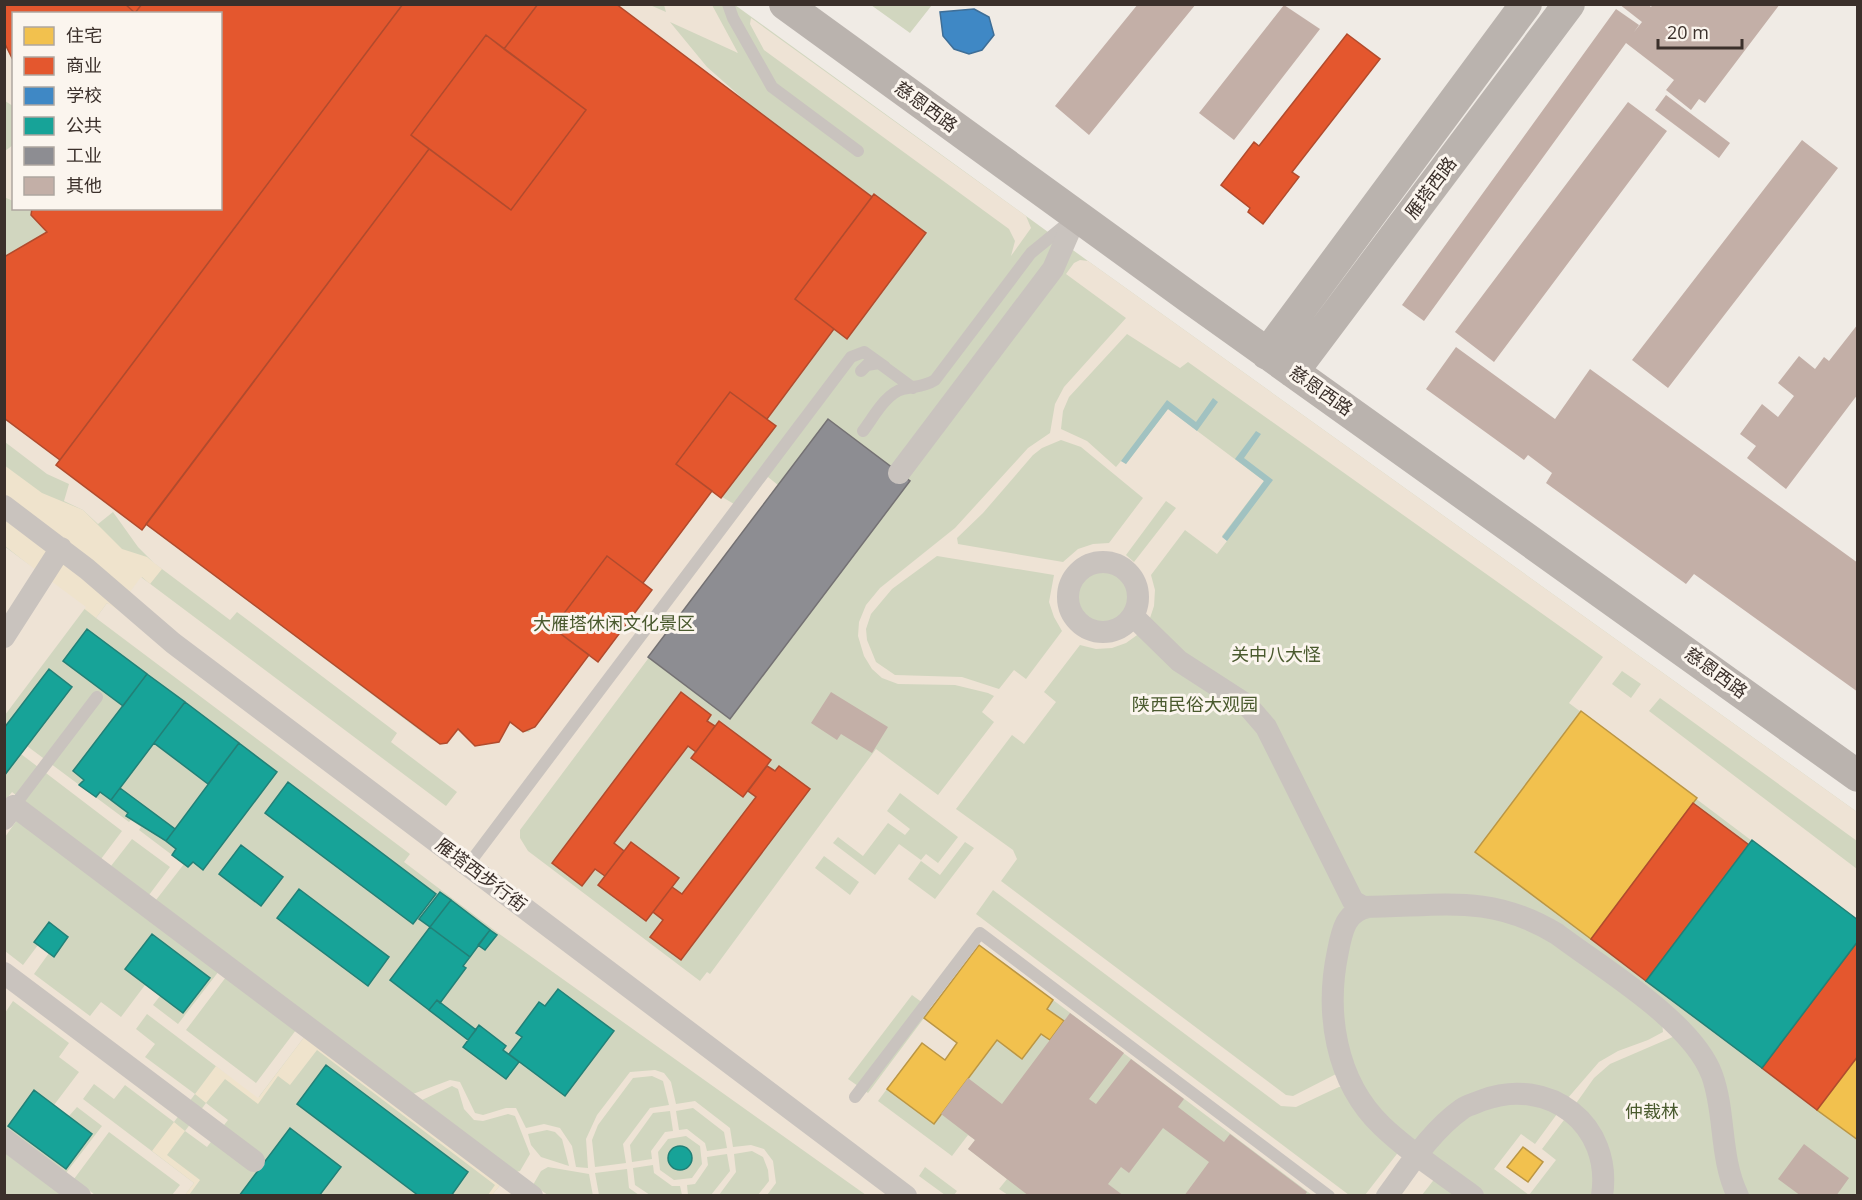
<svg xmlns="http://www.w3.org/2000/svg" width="1862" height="1200" font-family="'Open Sans','Noto Sans SC',sans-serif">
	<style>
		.green { fill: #d1d6bf; fill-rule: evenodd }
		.sand { fill: #efe3cc }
		.plaza { fill: #eee3d5; fill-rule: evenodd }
		.water { fill: #a1c2c1 }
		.homes { fill: #f2c14e; stroke: #bb9644; stroke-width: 1.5 }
		.shops { fill: #e4572e; stroke: #b14b2d; stroke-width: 1.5 }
		.schools { fill: #3f88c5; stroke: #3e6e97; stroke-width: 1.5 }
		.public { fill: #17a398; stroke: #228077; stroke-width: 1.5 }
		.industry { fill: #8d8d92; stroke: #747173; stroke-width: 1.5 }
		.building { fill: #c3afa7 }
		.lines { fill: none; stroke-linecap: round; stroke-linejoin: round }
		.lane { stroke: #c9c3be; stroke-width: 12 }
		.street { stroke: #c9c3be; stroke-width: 22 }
		.secondary { stroke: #bab3ae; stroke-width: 32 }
		.labels { text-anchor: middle; stroke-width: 6; stroke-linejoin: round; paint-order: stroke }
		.street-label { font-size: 18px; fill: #3b302b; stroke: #fbf5ee }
		.park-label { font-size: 18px; fill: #4a5a2e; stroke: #fbf5ee }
	</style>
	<rect width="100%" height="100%" fill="#f0ebe5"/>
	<!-- green -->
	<path class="green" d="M5,5H735L1088,261L1857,812V1195H5ZM14,14H220V208H14Z
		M871,5H932L910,33Z"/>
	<!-- sand -->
	<path class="sand" d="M4,465L42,493L83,510L122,549L147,557L162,569L150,584L142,577L116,610L107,603L96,618L5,546Z
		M305,1036L501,1184L492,1195H488L495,1185L317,1050L290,1085L278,1076L258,1104L225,1079L206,1103L195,1094L216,1066L259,1097Z
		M174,1122L185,1131L167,1155L200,1180L189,1195H185L194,1183L152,1151Z"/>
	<!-- plaza -->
	<path class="plaza" d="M616,5H650L666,12L664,5H712L738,53L670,22L707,67L758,112Z
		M751,18L1026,216L1031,228L1011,256L1015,241L1009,229L764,50L750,24Z
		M4,42L13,62V106L5,101Z
		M13,145V201L4,197L5,151Z
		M1080,260L1088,261L1857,812V841L1660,698L1649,711L1857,869V920L1569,703L1603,657L1188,362L1180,368L1127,334L1069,397L1063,411L1061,429L1087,441L1116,467L1121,461L1126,464L1168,409L1264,481L1222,536L1227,541L1217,554L1185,530L1151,575L1155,590L1154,606L1149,621L1179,652L1243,693L1267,715L1279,734L1356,894L1366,900L1458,896L1519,907L1562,928L1678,1016L1695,1032L1719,1072L1733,1162L1746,1195H1730L1719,1163L1705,1078L1690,1048L1681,1039L1675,1036L1610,1064L1594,1078L1577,1102V1108L1594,1129L1602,1147L1607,1167V1195H1598L1599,1172L1596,1154L1587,1134L1574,1118L1564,1120L1542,1149L1556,1160L1529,1195L1494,1169L1521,1134L1535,1144L1557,1114L1552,1103L1515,1096L1490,1100L1463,1112L1443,1128L1429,1146L1432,1155L1479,1195H1465L1436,1177L1422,1195H1365L1400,1150L1367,1118L1347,1087H1339L1296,1107L1281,1106L993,890L976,914L1349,1195H1312L980,945L931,1009L912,995L848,1079L868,1093L924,1018L957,1043L945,1060L921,1043L878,1101L952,1156L968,1135L975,1140L968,1149L1007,1179L999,1189L1008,1195H954L957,1191L925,1167L919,1176L945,1195H866L498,933L404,862L410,854L96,618L107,603L117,609L141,577L446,806L457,792L391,742L397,733L237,612L230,620L154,563L138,547L113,512L98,524L83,510L64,501L69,484L47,474L5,442L4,418L60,460L56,465L142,530L146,524L431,739L440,744L447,743L458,729L475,746L499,742L510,722L523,732H529L589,655L598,662L652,590L643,583L712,491L734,504L759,470L778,485L520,830V838L528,851L700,981L707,972L710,974L876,749L938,795L994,722L982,712L994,696L988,693L955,685L898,684L882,678L872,669L864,656L858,636L859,622L866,605L880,588L955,528L1028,448L1050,433L1055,404L1064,387L1126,318L1066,274L1074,263ZM1061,440L1081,447L1143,498L1109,543L1093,544L1078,549L1063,562L958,544L957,538L983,513L1033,455L1042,448ZM1166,501L1176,508L1134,562L1126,555ZM937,556L1054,575L1049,602L1054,617L1062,631L1026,679L1014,670L999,689L962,677L895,675L876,662L867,640L866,629L871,614L892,589ZM1100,569L1120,574L1131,593L1130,603L1125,613L1117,621L1107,624L1087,619L1076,601L1081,580ZM1140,633L1167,661L1235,704L1256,725L1271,750L1345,905L1333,947L1327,991L1329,1028L1338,1073L1293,1096L1286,1095L1001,881L1017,859L1013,850L956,809L1012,735L1024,744L1056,702L1044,692L1080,645L1096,649L1112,648L1126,643ZM1622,671L1641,684L1631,698L1612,684ZM900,793L958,837L938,863L926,854L921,860L899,844L875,875L833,843L838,837L863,856L888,823L905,835L910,829L887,811ZM965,842L974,848L935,899L908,879L921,861L940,875ZM824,856L859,882L850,895L815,868ZM1448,910L1490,914L1545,934L1662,1022L1663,1032L1648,1040L1618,1051L1599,1062L1567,1099L1525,1088L1484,1093L1452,1109L1423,1140L1414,1142L1379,1112L1363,1091L1351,1067L1340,1011V982L1349,937L1354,921L1360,916ZM1523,1147L1543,1162L1528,1182L1508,1167Z
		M4,546L86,607L5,715H4Z
		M27,746L129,822L131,820L141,827L139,830L184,864L156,900L413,1094L450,1080L460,1082L475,1113L483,1115L506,1108H516L526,1128L544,1124L560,1128L572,1146L576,1167L588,1168L586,1139L597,1115L630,1072L655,1070L664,1073L671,1082L676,1104L695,1101L730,1128L733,1147L751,1145L764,1149L773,1161L776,1183L767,1195H758L769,1181L768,1170L763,1157L752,1151L734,1154L736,1172L719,1195H711L730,1171L727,1154L707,1157L708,1165L695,1184L687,1185L688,1195H682L680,1186H672L654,1173L653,1165L633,1168L635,1185L650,1195H639L629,1188L627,1169L595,1173L599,1195L593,1196L589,1174L548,1167L541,1171L533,1185L548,1195H492L501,1184L305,1036L258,1098L147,1014L136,1029L155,1044L145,1057L195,1094L174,1122L125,1085L114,1099L94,1084L83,1099L194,1183L185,1195H172L180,1185L109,1132L74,1179L95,1195H65L5,1150V1127L66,1173L102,1126L77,1107L69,1116L54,1105L79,1072L59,1057L69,1043L13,1001L5,1013V951L23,965L38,945L49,953L34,974L90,1016L101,1002L121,1017L145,985L160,996L153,1005L178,1024L219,971L17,820L5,837L4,802L12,792L101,859L122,831L21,754ZM132,839L170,867L149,895L111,866ZM226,977L296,1030L256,1083L186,1030ZM652,1076L663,1081L669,1105L650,1108L623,1144L626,1163L595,1167L592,1140L598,1125L633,1078ZM452,1086L458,1089L464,1109L474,1120L483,1121L508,1114L515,1116L530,1154L520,1171L516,1172L422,1100ZM693,1108L724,1132L727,1148L707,1151L705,1143L687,1129L679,1130L676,1111ZM670,1111L673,1131L665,1132L651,1151L652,1159L632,1162L630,1145L653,1113ZM547,1130L555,1132L562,1139L569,1166L541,1157L531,1145L528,1134ZM686,1136L700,1146L702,1164L692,1178L674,1180L660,1170L658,1152L668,1139Z
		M206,1103L228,1120L207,1147L185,1131Z"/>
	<!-- water -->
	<path class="water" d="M1213,398L1218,402L1197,431L1168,409L1126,464L1121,461L1167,400L1196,422Z
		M1256,431L1261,434L1244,458L1273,480L1227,541L1222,537L1264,481L1235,459Z"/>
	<!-- homes -->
	<path class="homes" d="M1581,711L1697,798L1591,939L1475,852Z
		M979,945L1053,1000L1047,1009L1064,1021L1050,1040L1041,1034L1022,1059L997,1040L934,1124L887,1089L922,1043L945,1060L957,1043L924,1018Z
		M1858,1056V1140L1817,1110Z
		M1523,1147L1543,1162L1528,1182L1507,1167Z"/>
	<!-- shops -->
	<path class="shops" d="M4,4H125L135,13L142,4H403L60,460L4,418V257L47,232L31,215L32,208H220V14H14V62L4,42Z
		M125,4H142L135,13Z
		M403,4H538L504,49L486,35L411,135L429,149L142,530L56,465Z
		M538,4H616L872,197L795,299L834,329L767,419L730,392L676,464L712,491L643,583L607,556L553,628L589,655L535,727L523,732L510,722L499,742L475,746L458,729L447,743L440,744L146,524L429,149L511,210L586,110L504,49Z
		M1347,34L1380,59L1292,172L1299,177L1263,224L1248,212L1250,208L1221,185L1254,142L1259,146Z
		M486,35L586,110L511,210L411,135Z
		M874,194L926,233L847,339L795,299Z
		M730,392L776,426L721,498L676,464Z
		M607,556L652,590L598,662L553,628Z
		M681,692L711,715L707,721L715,726L696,752L688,746L614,843L624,851L605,876L595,869L582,886L552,863Z
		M719,721L771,760L743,797L691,758Z
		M767,766L775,771L779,766L810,789L681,960L650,937L663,920L653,912L672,887L682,894L756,797L748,791Z
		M1693,803L1749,845L1646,981L1591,939Z
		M631,842L679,878L646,921L598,885Z
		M1858,941V1056L1817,1110L1762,1068Z"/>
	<!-- schools -->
	<path class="schools" d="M974,9L989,17L994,35L982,50L969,54L954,49L943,36L940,12Z"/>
	<!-- public -->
	<path class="public" d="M87,629L147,674L123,706L63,661Z
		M49,669L72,687L4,776V728Z
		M147,674L185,702L111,800L100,792L96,797L79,785L84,780L73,771Z
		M185,702L239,743L208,784L154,743Z
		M239,743L277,772L203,870L193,862L188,867L172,855L176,849L166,841Z
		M288,782L436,894L413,924L265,813Z
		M120,788L175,829L166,841L126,816L128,813L111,800Z
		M1752,840L1858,920V941L1762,1068L1646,981Z
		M241,845L283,877L261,906L219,874Z
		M299,889L389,957L368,986L277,918Z
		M440,892L451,900L430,927L419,919Z
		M451,900L490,930L470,957L430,927Z
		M49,922L68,937L54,957L34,942Z
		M430,927L470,957L463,966L466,968L440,1003L437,1000L429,1010L390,980Z
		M490,930L497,935L485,950L478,945Z
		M152,934L210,978L183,1013L125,969Z
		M558,989L614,1031L565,1096L509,1054L522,1037L516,1033L539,1002L545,1006Z
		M437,1000L476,1030L468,1040L429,1010Z
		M479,1025L506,1046L503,1050L519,1062L506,1079L463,1047Z
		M326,1065L468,1172L451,1196H419L297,1104Z
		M34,1090L92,1134L66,1169L8,1126Z
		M290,1128L341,1167L319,1196H239Z
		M668 1158a12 12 0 1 1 24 0a12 12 0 1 1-24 0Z"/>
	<!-- industry -->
	<path class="industry" d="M828,419L910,481L730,719L648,657Z"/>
	<!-- building -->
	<path class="building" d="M1138,4H1196L1089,135L1055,106Z
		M1619,4H1648L1651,7L1653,4H1780L1705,103L1699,99L1691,110L1666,90L1674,80L1626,43L1424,321L1402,305L1616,9L1639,25L1634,32L1642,22Z
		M1284,5L1320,29L1234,140L1199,113Z
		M1666,95L1730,143L1719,158L1655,110Z
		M1628,102L1667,131L1494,362L1455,332Z
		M1802,140L1838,168L1668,388L1632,360Z
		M1858,324V394L1786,489L1747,458L1756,446L1740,434L1762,404L1778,417L1794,396L1778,383L1799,356L1815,369L1824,357L1829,361Z
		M1456,347L1555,419L1590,369L1858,563V692L1694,574L1686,584L1546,483L1552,473L1528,455L1524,460L1426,389Z
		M831,692L888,727L872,753L841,734L837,740L811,723Z
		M1070,1013L1124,1053L1089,1099L1096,1104L1131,1059L1184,1099L1178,1107L1224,1142L1230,1134L1307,1192L1304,1196H1184L1209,1162L1163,1128L1129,1173L1121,1167L1108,1184L1124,1196H1029L968,1149L975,1140L941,1114L968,1078L1002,1104Z
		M1804,1144L1849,1178L1836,1196H1801L1778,1179Z"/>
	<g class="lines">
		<!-- lane -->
		<path class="lane" d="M728,4L733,18L772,87L858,151
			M861,371L867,365L879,363L913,388
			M863,431C873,418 886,393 903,389C915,386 924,387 935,380L1031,253L1069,222
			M14,806L97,697
			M468,865L851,357L864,352L885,367
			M855,1097L980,933L1329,1196"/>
		<!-- street -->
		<path class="street" d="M899,473L1053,269L1076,216
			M4,506L87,569L173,643L906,1196
			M1068 597a35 35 0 1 1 70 0a35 35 0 1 1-70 0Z
			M1133,616L1179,661L1247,705L1266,727L1353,901L1363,907C1438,907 1488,892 1557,934C1603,969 1692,1021 1712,1075C1726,1114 1719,1157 1738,1196
			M4,637L61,548
			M4,819L14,806L532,1196
			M1369,907C1346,911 1342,930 1338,951C1325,1012 1335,1081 1382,1126C1409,1152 1442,1173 1473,1196
			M4,973L254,1161
			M4,1139L80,1196
			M1387,1196C1410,1165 1431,1131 1462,1109C1467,1105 1476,1103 1483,1100C1549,1076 1613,1124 1602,1196"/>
		<!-- secondary -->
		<path class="secondary" d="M785,4L1190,298L1858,776
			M1267,354L1526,4
			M1293,372L1569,4"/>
	</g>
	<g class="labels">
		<!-- street labels -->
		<g class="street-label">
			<text transform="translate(926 107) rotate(36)" y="6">慈恩西路</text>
			<text transform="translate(1431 188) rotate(-53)" y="6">雁塔西路</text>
			<text transform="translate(1321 391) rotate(35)" y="6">慈恩西路</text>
			<text transform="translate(1716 673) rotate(36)" y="6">慈恩西路</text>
			<text transform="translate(481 875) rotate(37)" y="6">雁塔西步行街</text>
		</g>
		<!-- park labels -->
		<g class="park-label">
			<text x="614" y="630">大雁塔休闲文化景区</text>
			<text x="1276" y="661">关中八大怪</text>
			<text x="1195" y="711">陕西民俗大观园</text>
			<text x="1652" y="1118">仲裁林</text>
		</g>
	</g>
	<!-- border -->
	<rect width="1862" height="1200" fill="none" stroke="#3b302b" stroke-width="12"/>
	<!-- legend -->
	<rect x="12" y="12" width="210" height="198" fill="#fbf5ee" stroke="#aea6a0" stroke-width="1.5"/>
	<rect x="24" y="27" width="30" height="18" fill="#f2c14e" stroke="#aea6a0" stroke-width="1.5"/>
	<text x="66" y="42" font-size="18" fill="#3b302b">住宅</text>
	<rect x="24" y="57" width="30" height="18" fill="#e4572e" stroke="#aea6a0" stroke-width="1.5"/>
	<text x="66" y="72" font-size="18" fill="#3b302b">商业</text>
	<rect x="24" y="87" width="30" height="18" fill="#3f88c5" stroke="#aea6a0" stroke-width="1.5"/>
	<text x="66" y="102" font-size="18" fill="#3b302b">学校</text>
	<rect x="24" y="117" width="30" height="18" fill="#17a398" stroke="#aea6a0" stroke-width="1.5"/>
	<text x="66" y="132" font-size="18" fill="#3b302b">公共</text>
	<rect x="24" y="147" width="30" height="18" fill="#8d8d92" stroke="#aea6a0" stroke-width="1.5"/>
	<text x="66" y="162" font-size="18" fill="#3b302b">工业</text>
	<rect x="24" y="177" width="30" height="18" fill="#c3afa7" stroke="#aea6a0" stroke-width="1.5"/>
	<text x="66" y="192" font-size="18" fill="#3b302b">其他</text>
	<!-- scale -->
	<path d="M1658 39v9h84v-9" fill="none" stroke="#3b302b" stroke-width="3"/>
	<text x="1667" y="39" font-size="18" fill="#3b302b" stroke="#fbf5ee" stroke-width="4.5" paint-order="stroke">20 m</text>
</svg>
